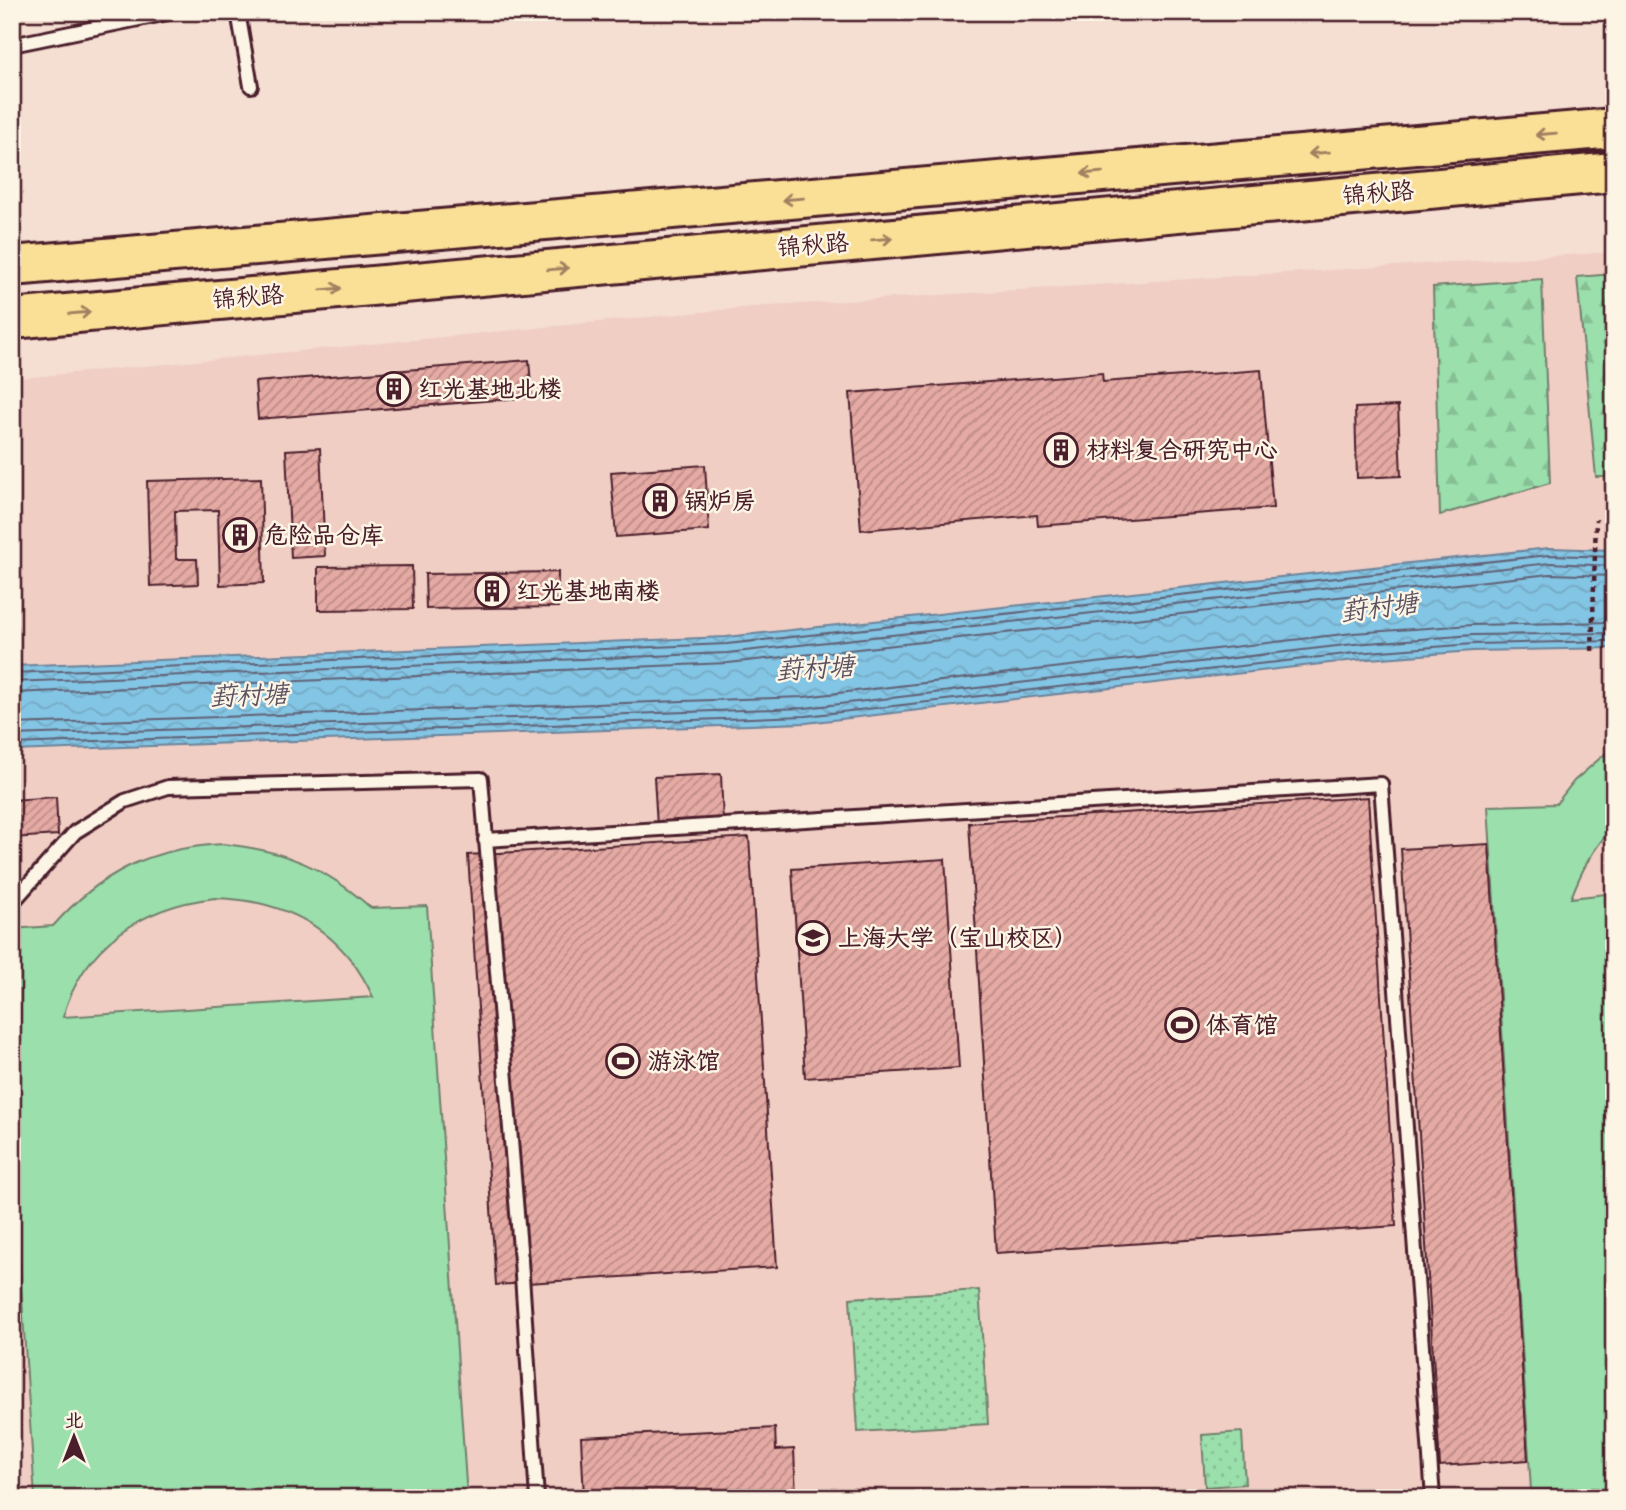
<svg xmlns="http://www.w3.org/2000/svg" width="1626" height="1510" font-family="Mynerve,'LXGW WenKai TC',sans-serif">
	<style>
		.built { fill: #f0cec4 }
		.grass { fill: url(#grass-dots); stroke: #727f6c; stroke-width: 2 }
		.forest { fill: url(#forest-firs); stroke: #727f6c; stroke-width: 2 }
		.park { fill: #9adfac; stroke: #727f6c; stroke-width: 2; fill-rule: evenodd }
		.water { fill: url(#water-waves); stroke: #6c839a; stroke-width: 2 }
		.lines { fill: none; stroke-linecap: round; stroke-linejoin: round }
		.shore { stroke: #616175; stroke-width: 2 }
		.building { fill: url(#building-hatch); stroke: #4a1f2b; stroke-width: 2 }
		.service-casing { stroke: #4a1f2b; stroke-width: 18 }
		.primary-casing { stroke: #4a1f2b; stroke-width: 44 }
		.path { stroke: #4a1f2b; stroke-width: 4.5; stroke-dasharray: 5 5; stroke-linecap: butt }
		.service { stroke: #fcf5e5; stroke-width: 12 }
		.primary { stroke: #fadf96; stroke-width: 38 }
		.oneway { stroke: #a27f60 }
		.labels { text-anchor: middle; stroke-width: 5; stroke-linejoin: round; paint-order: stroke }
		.street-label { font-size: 24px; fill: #4a1f2b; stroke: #fcf5e5 }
		.poi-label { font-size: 24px; font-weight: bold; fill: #4a1f2b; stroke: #fcf5e5; text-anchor: start }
		.water-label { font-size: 26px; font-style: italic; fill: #5b5162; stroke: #fcf5e5 }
	</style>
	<defs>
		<pattern id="grass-dots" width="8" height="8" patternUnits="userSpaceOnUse" patternTransform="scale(1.75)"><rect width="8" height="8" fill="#9adfac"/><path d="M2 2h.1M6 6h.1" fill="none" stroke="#86bf94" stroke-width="1.8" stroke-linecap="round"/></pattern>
		<pattern id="forest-firs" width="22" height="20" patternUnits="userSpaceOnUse" patternTransform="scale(1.75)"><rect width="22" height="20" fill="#9adfac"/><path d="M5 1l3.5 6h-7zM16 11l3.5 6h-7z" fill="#86bf94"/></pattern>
		<pattern id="water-waves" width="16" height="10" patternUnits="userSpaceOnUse" patternTransform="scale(1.75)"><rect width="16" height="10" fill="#83c5e4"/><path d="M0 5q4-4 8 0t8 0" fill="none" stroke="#73a9c4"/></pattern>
		<pattern id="building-hatch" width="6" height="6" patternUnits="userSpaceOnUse" patternTransform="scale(1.75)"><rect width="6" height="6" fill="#e5aaa4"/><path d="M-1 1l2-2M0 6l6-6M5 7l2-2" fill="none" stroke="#bc8a86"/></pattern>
	</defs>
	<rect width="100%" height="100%" fill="#f5ded2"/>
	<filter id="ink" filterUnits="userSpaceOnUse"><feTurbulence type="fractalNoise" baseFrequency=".0143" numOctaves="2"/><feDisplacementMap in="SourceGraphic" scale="14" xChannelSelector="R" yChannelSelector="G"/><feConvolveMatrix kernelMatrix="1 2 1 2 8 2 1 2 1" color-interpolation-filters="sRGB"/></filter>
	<g filter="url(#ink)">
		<!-- built -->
		<path class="built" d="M1614,252V1498H12V379L753,307Z"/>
		<!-- grass -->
		<path class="grass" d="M979,1290L988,1424L858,1432L850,1298Z
			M1242,1432L1245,1484L1205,1487L1202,1435Z"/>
		<!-- forest -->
		<path class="forest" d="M1614,274V477H1596L1577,277Z
			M1542,279L1550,483L1440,515L1433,287Z"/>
		<!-- park -->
		<path class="park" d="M1614,746V827C1593,847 1581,872 1571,898L1614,893V1391L1606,1392L1614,1407V1498H1609L1597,1488L1531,1490L1488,806L1556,804L1574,781Z
			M223,844C284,850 325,867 371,908L427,906L467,1498H403L405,1492L364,1494L361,1498H35L12,1147V929L53,926C101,872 150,848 223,844ZM215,898C287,900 342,929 373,997L63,1017C83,945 143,906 215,898Z"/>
		<!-- water -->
		<path class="water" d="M1549,548L1614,550V648L1473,651L1356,660L806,723L12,751V666L726,637Z"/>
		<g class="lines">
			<!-- shore -->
			<path class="shore" d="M12,673L727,644L1549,555L1614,557
				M12,682L727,653L1550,563L1614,566
				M12,693L728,663L1550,574L1614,576
				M12,724L804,697L1353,633L1472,625L1614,622
				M12,735L805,708L1354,644L1473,635L1614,633
				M12,744L806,716L1355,653L1473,644L1614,641"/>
		</g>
		<!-- building -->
		<path class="building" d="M529,360L532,397L258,419L255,382Z
			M1261,370L1273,508L1038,526L1037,515L861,530L850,393L1102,373L1103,382Z
			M1398,406L1401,476L1357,478L1355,408Z
			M320,448L325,556L291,558L286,450Z
			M705,465L709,530L616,537L611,472Z
			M261,478L264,583L220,585L218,510L175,511L176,559H197L198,584L150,586L147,481Z
			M412,566L413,609L318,610V567Z
			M558,572V607L426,609L425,574Z
			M721,774L723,823L657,826L654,777Z
			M56,797L58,835L12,838V800Z
			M1368,797L1396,1226L996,1253L969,823Z
			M749,837L777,1267L496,1285L468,855Z
			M1489,844L1528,1460L1440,1466L1401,849Z
			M945,859L959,1068L805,1078L792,869Z
			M775,1428L776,1450L794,1449L796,1498H584L581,1437Z"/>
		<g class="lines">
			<!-- service casing -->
			<g class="service-casing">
				<path id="service" d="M238,12L251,86
					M12,45L173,12
					M485,840L1381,784L1433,1498
					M12,903L75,832L125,801L168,787L481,779L521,1261L537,1498"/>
			</g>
			<!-- primary casing -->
			<g class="primary-casing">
				<path id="primary" d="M12,266L1614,128
					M12,319L1614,172"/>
			</g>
			<!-- path -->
			<path class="path" d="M1592,651L1596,519"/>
			<!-- service -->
			<use href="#service" class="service"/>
			<!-- primary -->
			<use href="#primary" class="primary"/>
		</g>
		<!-- one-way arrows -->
		<defs><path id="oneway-shaft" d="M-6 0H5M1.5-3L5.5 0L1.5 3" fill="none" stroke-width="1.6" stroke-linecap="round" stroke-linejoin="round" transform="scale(1.75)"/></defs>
		<g class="oneway">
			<use href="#oneway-shaft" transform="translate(1546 134) rotate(175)"/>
			<use href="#oneway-shaft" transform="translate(1319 153) rotate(175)"/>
			<use href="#oneway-shaft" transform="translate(1092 173) rotate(175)"/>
			<use href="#oneway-shaft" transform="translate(793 199) rotate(175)"/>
			<use href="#oneway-shaft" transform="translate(882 239) rotate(-5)"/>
			<use href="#oneway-shaft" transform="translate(558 269) rotate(-5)"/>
			<use href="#oneway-shaft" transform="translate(331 289) rotate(-5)"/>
			<use href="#oneway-shaft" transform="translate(80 313) rotate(-5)"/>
		</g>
	</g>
	<!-- icons -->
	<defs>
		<g id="building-ring" transform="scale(1.75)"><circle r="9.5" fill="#fcf5e5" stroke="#4a1f2b" stroke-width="1.5"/><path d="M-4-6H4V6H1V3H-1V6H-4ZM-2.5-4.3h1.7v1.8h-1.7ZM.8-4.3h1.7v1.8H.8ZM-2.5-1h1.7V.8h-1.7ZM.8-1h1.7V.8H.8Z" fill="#4a1f2b"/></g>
		<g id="university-ring" transform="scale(1.75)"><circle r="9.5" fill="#fcf5e5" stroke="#4a1f2b" stroke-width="1.5"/><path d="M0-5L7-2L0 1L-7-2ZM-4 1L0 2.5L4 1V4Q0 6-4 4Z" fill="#4a1f2b"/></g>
		<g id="stadium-ring" transform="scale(1.75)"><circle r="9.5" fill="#fcf5e5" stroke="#4a1f2b" stroke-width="1.5"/><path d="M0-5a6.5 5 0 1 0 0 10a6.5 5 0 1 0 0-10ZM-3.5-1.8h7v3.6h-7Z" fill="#4a1f2b"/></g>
	</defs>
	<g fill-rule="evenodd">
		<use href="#building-ring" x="394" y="389"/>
		<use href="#building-ring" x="1061" y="450"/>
		<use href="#building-ring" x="660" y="501"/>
		<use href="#building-ring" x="240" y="535"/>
		<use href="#building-ring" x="492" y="591"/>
		<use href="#university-ring" x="813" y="938"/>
		<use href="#stadium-ring" x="1182" y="1025"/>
		<use href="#stadium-ring" x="623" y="1061"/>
	</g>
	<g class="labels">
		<!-- street labels -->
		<g class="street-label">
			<text transform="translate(1378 193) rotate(-5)" y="8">锦秋路</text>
			<text transform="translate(813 245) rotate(-5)" y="8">锦秋路</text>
			<text transform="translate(248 297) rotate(-5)" y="8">锦秋路</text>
		</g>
		<!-- poi labels -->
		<g class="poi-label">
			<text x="418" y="397">红光基地北楼</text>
			<text x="1086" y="458">材料复合研究中心</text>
			<text x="684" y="509">锅炉房</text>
			<text x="264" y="543">危险品仓库</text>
			<text x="516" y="599">红光基地南楼</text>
			<text x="838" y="946">上海大学（宝山校区）</text>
			<text x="1206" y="1033">体育馆</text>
			<text x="648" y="1069">游泳馆</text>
		</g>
		<!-- water labels -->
		<g class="water-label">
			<text transform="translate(1379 607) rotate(-7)" y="9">葑村塘</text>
			<text transform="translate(815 668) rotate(-3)" y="9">葑村塘</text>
			<text transform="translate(249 695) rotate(-2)" y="9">葑村塘</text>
		</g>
	</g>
	<!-- margin -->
	<rect width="1626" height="1510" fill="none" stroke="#fcf5e5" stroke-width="42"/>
	<rect x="21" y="21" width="1584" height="1468" fill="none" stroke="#4a1f2b" stroke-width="2.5" filter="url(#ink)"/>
	<!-- north arrow -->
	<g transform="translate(74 1437)" stroke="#fcf5e5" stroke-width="5" paint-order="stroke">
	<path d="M0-5L12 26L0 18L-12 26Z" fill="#4a1f2b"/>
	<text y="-10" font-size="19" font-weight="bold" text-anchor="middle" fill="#4a1f2b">北</text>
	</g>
</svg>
